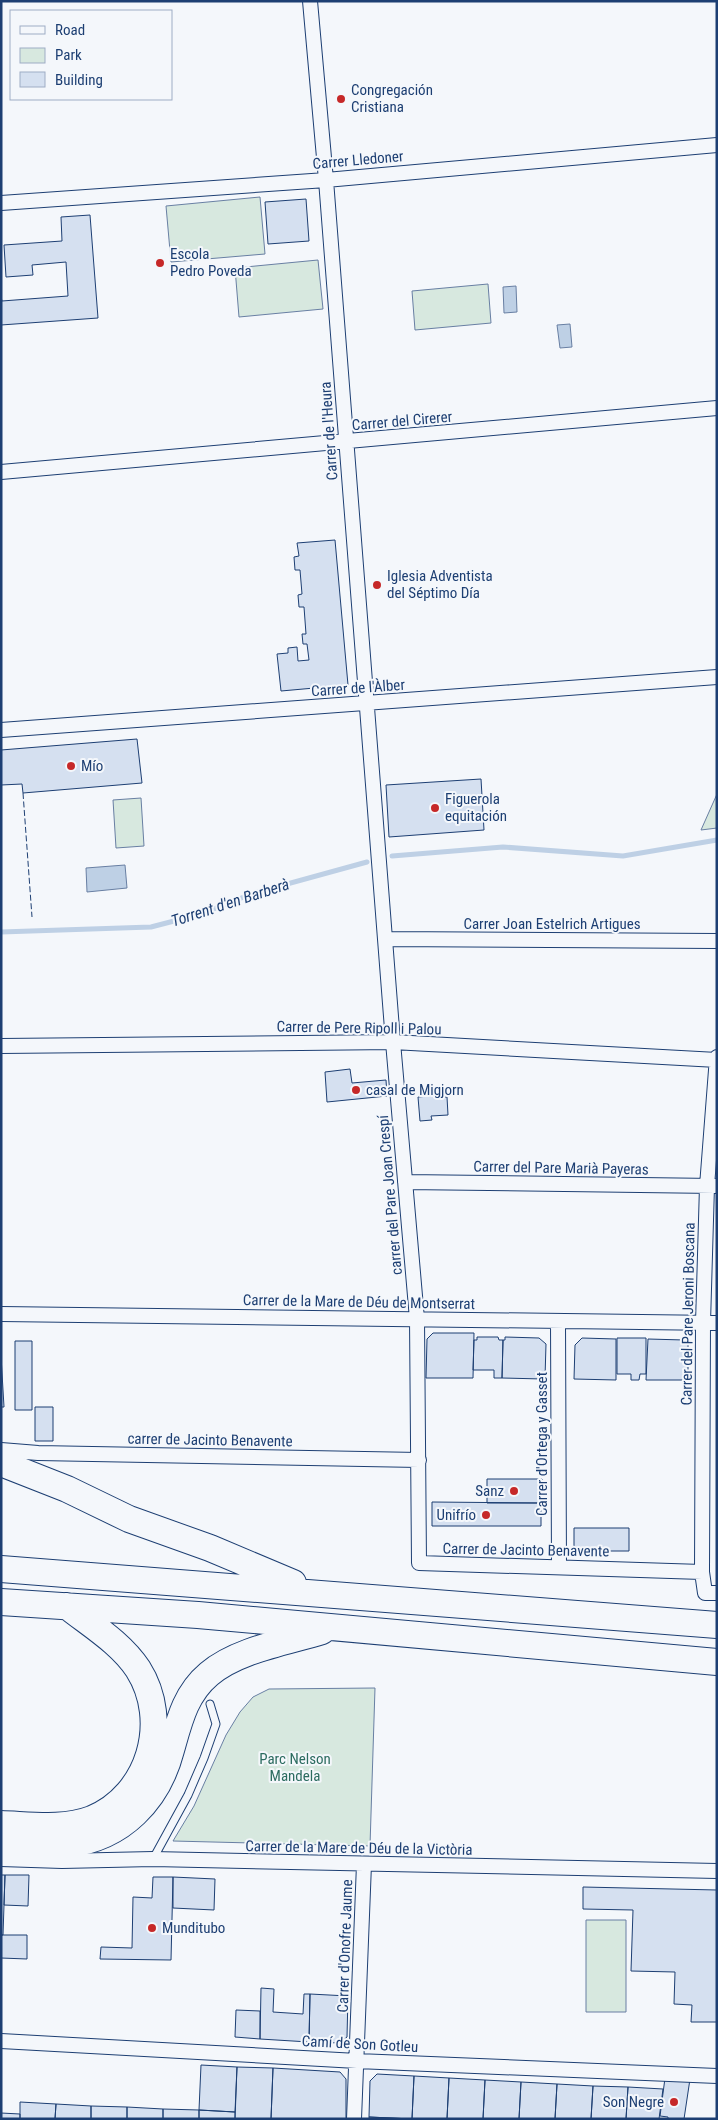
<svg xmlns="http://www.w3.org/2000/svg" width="718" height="2120" font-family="'Roboto Condensed',sans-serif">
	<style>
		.green { fill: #d7e8df; stroke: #687fa3 }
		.water { fill: #bed0e5; stroke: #687fa3 }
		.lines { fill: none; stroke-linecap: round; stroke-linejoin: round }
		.stream { stroke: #bed0e5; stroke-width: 5 }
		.building { fill: #d5e0f0; stroke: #1d3f73 }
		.service-casing { stroke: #1d3f73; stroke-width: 9 }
		.minor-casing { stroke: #1d3f73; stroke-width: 16 }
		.motorway-casing { stroke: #1d3f73; stroke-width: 28 }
		.service { stroke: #f4f7fb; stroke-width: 7 }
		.minor { stroke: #f4f7fb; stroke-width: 14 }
		.motorway { stroke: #f4f7fb; stroke-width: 26 }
		.fence { stroke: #1d3f73; stroke-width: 1; stroke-dasharray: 6 2.5; stroke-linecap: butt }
		.poi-dot { fill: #c62828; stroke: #f4f7fb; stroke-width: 2 }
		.labels { text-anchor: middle; stroke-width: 4; stroke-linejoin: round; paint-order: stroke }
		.poi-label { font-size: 15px; fill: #1d3f73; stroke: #f4f7fb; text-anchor: start }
		.street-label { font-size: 15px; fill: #1d3f73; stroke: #f4f7fb }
		.park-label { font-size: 15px; fill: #2c6c60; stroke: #f4f7fb }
		.water-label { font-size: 16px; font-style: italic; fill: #1d3f73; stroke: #f4f7fb }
	</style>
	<rect width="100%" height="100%" fill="#f4f7fb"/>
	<!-- green -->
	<path class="green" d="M260,197L265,254L171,262L166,206Z
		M318,260L323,309L239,317L235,268Z
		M488,284L491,323L415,330L412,291Z
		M717,794V828L701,830Z
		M141,798L144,846L116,848L113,800Z
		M375,1688L370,1846L173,1841L194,1806L226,1735L240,1712L253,1697L269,1689Z
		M586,1920H626V2012H586Z"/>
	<!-- water -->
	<path class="water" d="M516,286L517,312L504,313L503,287Z
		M570,324L572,347L560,348L557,325Z
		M125,865L127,888L87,892L86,868Z"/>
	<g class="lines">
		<!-- stream -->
		<path class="stream" d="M392,856L503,847L623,856L717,840
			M1,932L151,927L201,914L254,893L367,862"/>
	</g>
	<!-- building -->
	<path class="building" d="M306,199L309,241L268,244L265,202Z
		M90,215L98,318L1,325V297L2,301L68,296L66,262L32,265L33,275L6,277L4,245L62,241L61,217Z
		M335,540L348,685L281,691L277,654L288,653V648L297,647L298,661L309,660L307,644H303L302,634H306L304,607H299L298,595L302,594L300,570H295L294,557L299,556L297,543Z
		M137,739L142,783L23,793L22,784L1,785V750Z
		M481,779L484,830L389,837L386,785Z
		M350,1069L352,1083L386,1080L387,1096L327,1102L325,1072Z
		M440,1095V1097H447L448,1115L431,1116L432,1120L420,1121L418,1097Z
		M433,1333H474L473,1378H426L427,1339Z
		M477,1337H498L499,1340H503L502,1378H494V1370H473L474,1340H477Z
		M505,1337L539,1338L546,1344L545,1378L543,1379L502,1378L503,1340H505Z
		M582,1338L616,1339V1380L574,1379L575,1345Z
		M617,1338H646V1374H640L639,1380H631V1374H617Z
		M648,1339L684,1340L688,1344V1378L686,1380H646Z
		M15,1341H32V1410H15Z
		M1,1356L4,1407H1Z
		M35,1407H53V1441H35Z
		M487,1479H542L541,1503H487Z
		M432,1502L541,1503V1526H432Z
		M574,1528H629V1551H574Z
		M1,1875H5L3,1935H1Z
		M5,1875H29L28,1906L4,1905Z
		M153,1877H173L171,1960L100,1959L101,1947L132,1948L133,1897L152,1898Z
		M173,1877L215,1879L214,1910L173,1908Z
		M583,1887L717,1890V2022H691L692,2005L674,2004L675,1972L631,1971L633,1910L583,1909Z
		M1,1935H27V1959L1,1958Z
		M261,1988L274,1989L273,2012L303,2014L304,1994H310L309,2042L260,2039Z
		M310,1994L348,1996L347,2037L340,2043L309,2042Z
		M236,2010L260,2011V2039L235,2037Z
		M201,2065L237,2067L235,2112L199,2110Z
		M237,2067L273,2068L271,2119H235Z
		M273,2068L340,2072L346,2079V2119H271Z
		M377,2074L414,2076L412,2119L369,2117L370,2081Z
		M414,2076L449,2078L447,2119H412Z
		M449,2078L485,2080L483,2119H447Z
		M665,2078L690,2079L684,2119H668V2117L660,2116Z
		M485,2080L521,2082L519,2119H483Z
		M521,2082L557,2084L555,2119H519Z
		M557,2084L593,2086L591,2119H555Z
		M593,2086L628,2087L626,2119H591Z
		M628,2087L663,2089L659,2119H626Z
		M20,2102L56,2104L55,2119H20Z
		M56,2104L91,2106V2119H55Z
		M91,2106L127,2107V2119H91Z
		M127,2107L163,2109V2119H127Z
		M163,2109L199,2110V2119H163Z
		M199,2110L235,2112V2119H199Z
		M1,2113L20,2114V2119H1Z
		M369,2117L412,2119H369Z"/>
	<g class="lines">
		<!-- service casing -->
		<g class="service-casing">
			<path id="service" d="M153,1859L188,1795L204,1758L216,1724L210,1704"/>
		</g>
		<!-- minor casing -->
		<g class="minor-casing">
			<path id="minor" d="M310,1L326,180L393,1042L417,1319L419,1563L702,1572L705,1593H717
				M1,203L326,180L717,145
				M1,472L717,408
				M1,730L717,677
				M386,939L717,941
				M1,1046L393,1042L717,1060
				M405,1182L715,1186
				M1,1314L717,1323
				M558,1322L559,1566
				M1,1450L38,1453L419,1460
				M702,1572L703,1323L707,1186L717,1057
				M1,1859L62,1861L153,1859L717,1871
				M1,2041L357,2061L717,2076
				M354,2119L364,1864"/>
		</g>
		<!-- motorway casing -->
		<g class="motorway-casing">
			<path id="motorway" d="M1,1463L67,1489L129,1519L210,1548L293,1583
				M1,1569L717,1625
				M1,1602L198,1615L717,1662
				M1,1824C31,1825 63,1830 92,1819C150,1795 171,1721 138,1669C121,1643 91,1625 67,1606
				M1,1843C24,1844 47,1847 69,1844C122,1838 158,1800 171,1750C179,1722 185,1694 209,1674C237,1650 286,1642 322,1631"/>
		</g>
		<!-- service -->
		<use href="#service" class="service"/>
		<!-- minor -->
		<use href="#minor" class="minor"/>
		<!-- motorway -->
		<use href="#motorway" class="motorway"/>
		<!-- fence -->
		<path class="fence" d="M23,793L32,917"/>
	</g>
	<!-- markers -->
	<g class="poi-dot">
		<circle cx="341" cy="99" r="5"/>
		<circle cx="160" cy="263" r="5"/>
		<circle cx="377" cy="585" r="5"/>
		<circle cx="71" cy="766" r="5"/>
		<circle cx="435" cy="808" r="5"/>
		<circle cx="356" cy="1090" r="5"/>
		<circle cx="514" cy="1491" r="5"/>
		<circle cx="486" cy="1515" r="5"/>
		<circle cx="152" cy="1928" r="5"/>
		<circle cx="674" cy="2102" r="5"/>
	</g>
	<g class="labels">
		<!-- poi labels -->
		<g class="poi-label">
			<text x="351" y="95">Congregación<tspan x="351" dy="17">Cristiana</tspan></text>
			<text x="170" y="259">Escola<tspan x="170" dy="17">Pedro Poveda</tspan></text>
			<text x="387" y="581">Iglesia Adventista<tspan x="387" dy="17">del Séptimo Día</tspan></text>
			<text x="81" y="771">Mío</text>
			<text x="445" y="804">Figuerola<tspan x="445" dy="17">equitación</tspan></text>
			<text x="366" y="1095">casal de Migjorn</text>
			<text x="504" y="1496" text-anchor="end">Sanz</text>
			<text x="476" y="1520" text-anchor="end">Unifrío</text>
			<text x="162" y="1933">Munditubo</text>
			<text x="664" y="2107" text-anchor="end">Son Negre</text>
		</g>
		<!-- street labels -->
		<g class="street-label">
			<text transform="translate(358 160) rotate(-5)" y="5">Carrer Lledoner</text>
			<text transform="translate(402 421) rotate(-5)" y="5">Carrer del Cirerer</text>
			<text transform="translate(329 431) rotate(-94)" y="5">Carrer de l'Heura</text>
			<text transform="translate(358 688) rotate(-4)" y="5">Carrer de l'Àlber</text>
			<text x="552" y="929">Carrer Joan Estelrich Artigues</text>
			<text transform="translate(359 1028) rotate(1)" y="5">Carrer de Pere Ripoll i Palou</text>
			<text transform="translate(561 1168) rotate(1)" y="5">Carrer del Pare Marià Payeras</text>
			<text transform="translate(390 1195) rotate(-95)" y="5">carrer del Pare Joan Crespí</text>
			<text transform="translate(359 1302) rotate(1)" y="5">Carrer de la Mare de Déu de Montserrat</text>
			<text transform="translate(688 1314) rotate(-89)" y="5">Carrer del Pare Jeroni Boscana</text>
			<text transform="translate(210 1440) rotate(1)" y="5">carrer de Jacinto Benavente</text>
			<text transform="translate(542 1444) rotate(-90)" y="5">Carrer d'Ortega y Gasset</text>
			<text transform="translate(526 1550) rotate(1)" y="5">Carrer de Jacinto Benavente</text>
			<text transform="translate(359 1848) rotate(1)" y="5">Carrer de la Mare de Déu de la Victòria</text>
			<text transform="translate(345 1946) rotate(-88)" y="5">Carrer d'Onofre Jaume</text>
			<text transform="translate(360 2044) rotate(3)" y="5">Camí de Son Gotleu</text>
		</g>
		<!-- park labels -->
		<g class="park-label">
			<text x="295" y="1764">Parc Nelson<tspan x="295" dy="17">Mandela</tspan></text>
		</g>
		<!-- water labels -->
		<g class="water-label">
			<text transform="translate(230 902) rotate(-18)" y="6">Torrent d'en Barberà</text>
		</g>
	</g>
	<!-- border -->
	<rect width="718" height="2120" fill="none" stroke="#1d3f73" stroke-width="5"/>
	<!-- legend -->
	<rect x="10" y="10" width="162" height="90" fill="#f4f7fb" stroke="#9eadc5"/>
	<rect x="20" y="26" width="25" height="8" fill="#f4f7fb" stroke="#9eadc5"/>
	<text x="55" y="35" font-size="15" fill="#1d3f73">Road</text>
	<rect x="20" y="48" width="25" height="15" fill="#d7e8df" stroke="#9eadc5"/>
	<text x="55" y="60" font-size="15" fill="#1d3f73">Park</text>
	<rect x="20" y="72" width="25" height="15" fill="#d5e0f0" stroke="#9eadc5"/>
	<text x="55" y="85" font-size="15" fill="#1d3f73">Building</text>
</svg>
